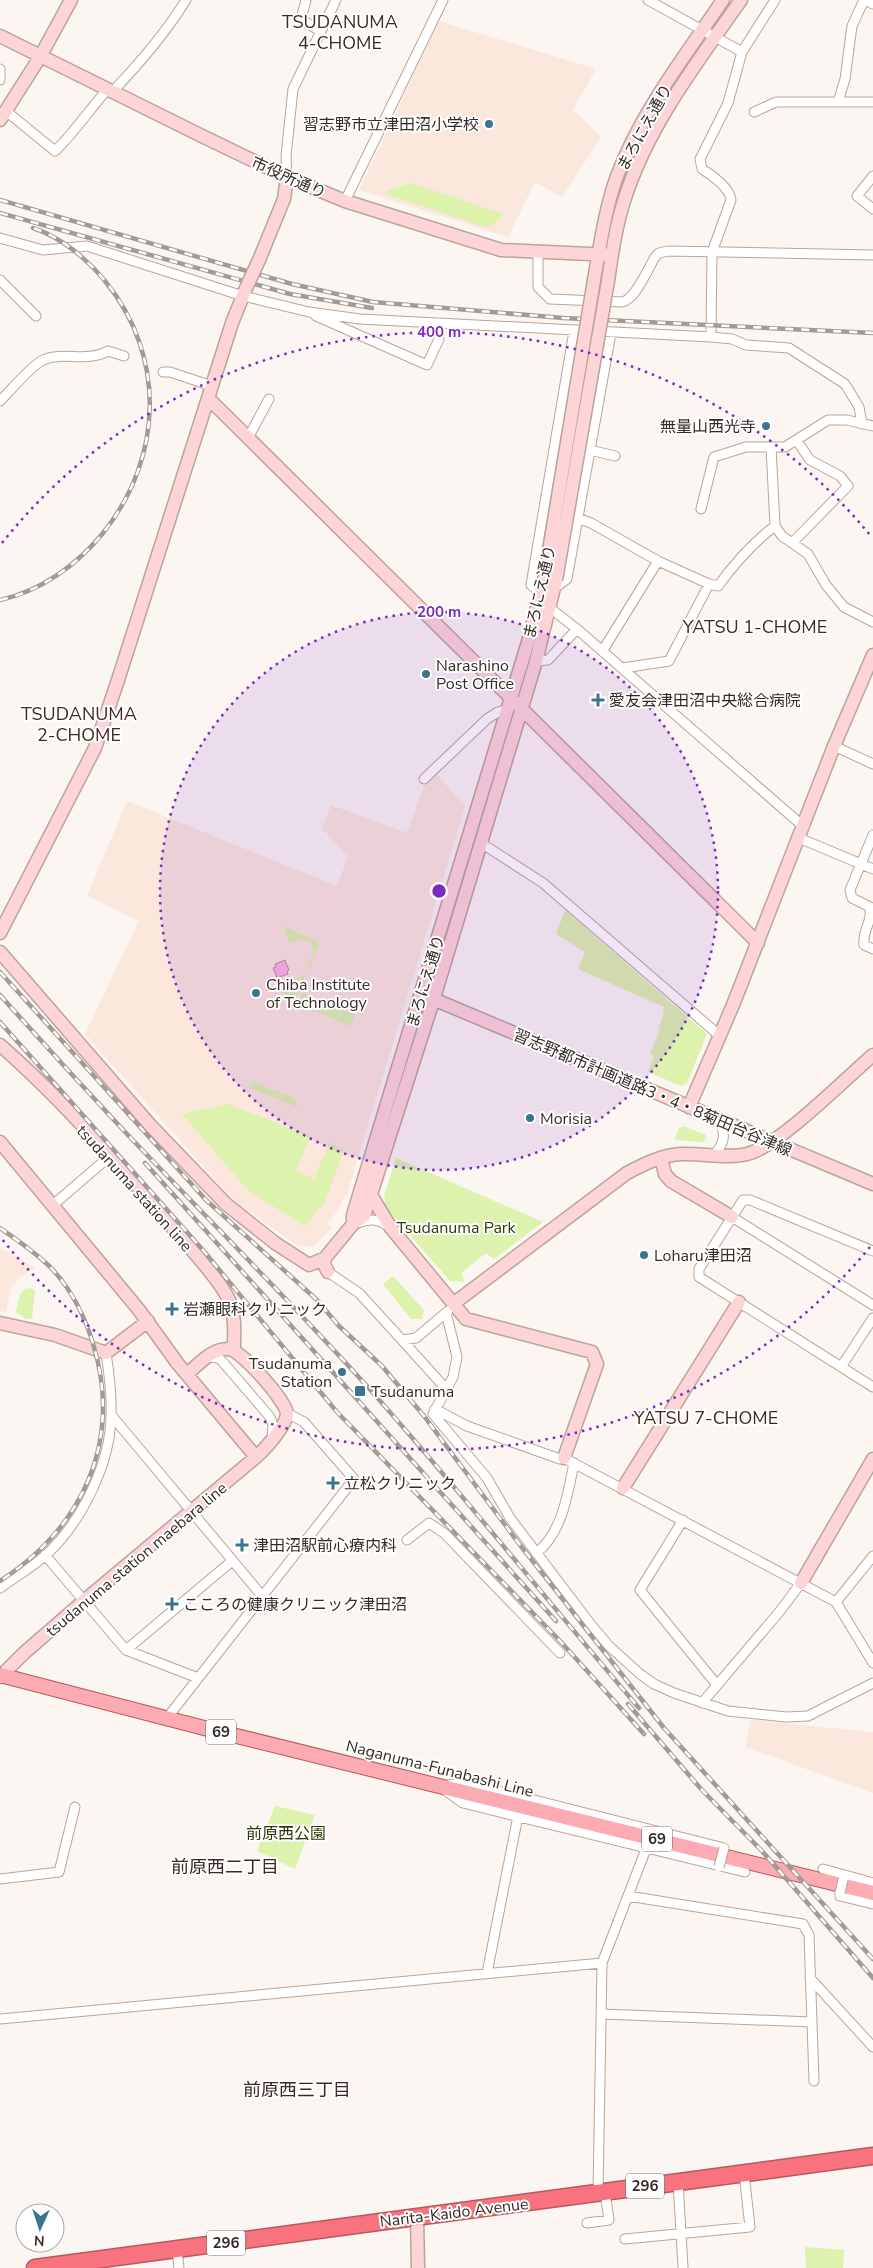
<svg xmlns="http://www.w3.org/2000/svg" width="873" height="2268" font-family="'Nunito Sans','Noto Sans JP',sans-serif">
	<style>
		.built { fill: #fbe7db }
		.green { fill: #ddf2ac }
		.water { fill: #f9b5de; stroke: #be8ca7 }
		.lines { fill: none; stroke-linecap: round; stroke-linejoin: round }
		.street-casing { stroke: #bda495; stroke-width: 11 }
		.secondary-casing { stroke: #bda495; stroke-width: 15 }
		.primary-casing { stroke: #b45a5f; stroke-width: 16 }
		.highway-casing { stroke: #b45a5f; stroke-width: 19 }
		.street { stroke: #fff; stroke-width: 9 }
		.secondary { stroke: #fdd5d8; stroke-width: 12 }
		.primary { stroke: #fbabb1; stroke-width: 14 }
		.highway { stroke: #f8737d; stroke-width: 16 }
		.rail-casing { stroke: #a29a96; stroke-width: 4.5 }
		.rail { stroke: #fff; stroke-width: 2.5; stroke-dasharray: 8; stroke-linecap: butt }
		.street-bridge-casing { stroke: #bda495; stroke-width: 11; stroke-linecap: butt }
		.secondary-bridge-casing { stroke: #bda495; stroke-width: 15; stroke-linecap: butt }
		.street-bridge { stroke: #fff; stroke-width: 9 }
		.secondary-bridge { stroke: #fdd5d8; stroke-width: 12 }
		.ring { fill: none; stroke: #7b2cbf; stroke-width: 2.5; stroke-dasharray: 2.5 5 }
		.poi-dot { fill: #3a758d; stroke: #fff; stroke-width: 2 }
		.labels { text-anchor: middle; stroke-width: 4; stroke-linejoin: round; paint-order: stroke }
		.shield { fill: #fff; stroke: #726b67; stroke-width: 1 }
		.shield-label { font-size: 15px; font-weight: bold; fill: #352b26 }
		.poi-label { font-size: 16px; fill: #352b26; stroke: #fff; text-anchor: start }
		.street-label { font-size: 16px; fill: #352b26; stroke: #fff }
		.park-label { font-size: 16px; fill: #2e3a05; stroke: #fff }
		.neighbourhood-label { font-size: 18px; fill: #3d291d; stroke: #fff }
		.centre { fill: #7b2cbf; stroke: #fff; stroke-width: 2.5 }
		.ring-label { font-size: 15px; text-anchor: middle; font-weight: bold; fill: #7b2cbf; stroke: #fff; stroke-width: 4; stroke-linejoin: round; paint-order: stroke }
	</style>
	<rect width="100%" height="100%" fill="#fbf6f2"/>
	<!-- built -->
	<path class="built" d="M439,21L596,69L573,110L601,137L562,197L535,182L508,237L359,190Z
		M437,774L465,807L346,1197H344L337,1212L327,1223L332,1228L312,1247L297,1245L234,1201L85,1034L139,921L87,896L127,801L337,886L348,857L322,828L331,805L407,833L424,786Z
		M0,1248L35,1268L21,1277L11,1288L6,1312L0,1311Z
		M751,1720L873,1732V1793L745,1747Z"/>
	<!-- green -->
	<path class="green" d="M411,183L503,214C498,221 494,226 485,227L385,194L386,191Z
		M565,910L707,1034L687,1083L681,1086L648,1072L654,1056L650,1054L660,1030L658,1028L663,1017L664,1007L578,969L585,952L556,934Z
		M283,926L317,941L319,946L309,969L307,963C314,958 315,949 310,942L300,939L290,943Z
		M306,974L294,1001L285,997L281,985Z
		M302,993L355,1015L350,1026L303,1006L301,999Z
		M253,1082L295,1098L297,1107L248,1087Z
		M228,1104L310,1136L296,1171L314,1179L329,1143L344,1149L325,1202L304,1226L248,1190L182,1114Z
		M683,1126L706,1135V1138L703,1142L676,1140L675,1138L679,1128Z
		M396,1158L543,1222L494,1259L486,1253L461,1273L465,1282L450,1281L386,1208L384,1196Z
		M393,1276L424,1310L422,1319H411L383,1284Z
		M31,1288L35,1290L32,1319H26L16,1312L19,1297L24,1289Z
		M275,1806L315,1815L295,1869L257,1851Z
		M805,2247L844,2250L843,2268H806Z"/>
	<!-- water -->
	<path class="water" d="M285,960L289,970L287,971L288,974L277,978L273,968L276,967L275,964Z"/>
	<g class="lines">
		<!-- street casing -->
		<g class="street-casing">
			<path id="street" d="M306,0L301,19L320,31
				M648,0L742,52
				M866,0L873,4
				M0,69V80
				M112,92C140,63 165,34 186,0
				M838,102L845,79L852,26L864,0
				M6,111L55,151C74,133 89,110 107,90
				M754,112L776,102H873
				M873,176L857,196L873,209
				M287,177L286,156L293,89L336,0
				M345,201L443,0
				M0,238L43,250L87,246L243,296L309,312L360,319L711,337L732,339L746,345L789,348L845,384L859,407L862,424
				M538,252V287L550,299L622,302C635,300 648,269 655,257L659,253L668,251L873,255
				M0,280L36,316
				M316,316L427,365L439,339
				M711,337L712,252L731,200C730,188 712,175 702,169L700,159L728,103L742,52L775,0
				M163,372H170L212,386
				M0,401C9,392 33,364 43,360C64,351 86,363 108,351L124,356
				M248,438L269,399
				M771,447L775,526L782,536L808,554L826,585L844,607L873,622
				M590,450L615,456
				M701,509L714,457L746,447H785L828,420H847L873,426
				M578,518L591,523L658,561L709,584L718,586C735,563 752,543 775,526
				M792,543L848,486L840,476L810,460L797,441
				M555,588L567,579L611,333
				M541,593L531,585L574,331
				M577,629L804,827
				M603,650L658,561
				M536,661L548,660L577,629L550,608
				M623,668L669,661L709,584
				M834,746L873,764
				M424,779L487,719L498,712L508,709
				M873,835L850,890L852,898L870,907C873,921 862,931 864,945L873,949
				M799,838L873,869
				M481,843L543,883L720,1036
				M714,1155C725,1143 726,1134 719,1119
				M53,1205L110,1156
				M732,1217L873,1305
				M358,1223C369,1218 378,1219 388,1226
				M873,1251L750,1200H743L699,1269V1277L873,1387
				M328,1272L359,1293L402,1340L416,1338L448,1311
				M446,1313L457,1357L453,1377L433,1414L487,1478L510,1518L592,1626L609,1646L640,1674L654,1684L674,1693L728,1711L786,1717L808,1716L873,1683
				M402,1340L447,1390
				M207,1357L218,1358L222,1361L270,1417L273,1425L272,1439
				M841,1367L873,1318
				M435,1409L467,1426L560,1459L564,1458L836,1602L873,1663
				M112,1416L263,1597
				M683,1520L640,1590L717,1685
				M407,1540L429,1523L444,1533L560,1653
				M536,1553C562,1534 568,1493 574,1463
				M45,1555L126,1650L198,1678
				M0,1588C15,1577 33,1567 47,1554C82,1521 111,1463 111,1414C112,1393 109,1373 106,1353
				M836,1602L873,1556
				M126,1650L232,1561
				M702,1703L780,1611L801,1583
				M167,1718L354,1479L304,1422L287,1413
				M448,1785L463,1783L475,1785L724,1848
				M445,1790L463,1803L745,1872
				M823,1869L873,1883
				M0,1879L59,1872L75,1807
				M840,1893V1896L873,1904
				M628,1896L803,1924L809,1935L814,2081
				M487,1973L518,1816
				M810,1978L873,2047
				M601,2014L812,2022
				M0,2019L602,1963
				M678,2181L683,2268
				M598,2193L602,1963L646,1849
				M587,2223L609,2220L605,2192
				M625,2239L750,2227L744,2173
				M177,2249L179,2268"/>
		</g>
		<!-- secondary casing -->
		<g class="secondary-casing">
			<path id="secondary" d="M0,36L202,136L287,177L345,201L501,250L612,255
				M0,120L40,57L71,0
				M259,260L284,199L287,177
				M594,280C600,246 605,209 617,176C641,112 685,56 723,0
				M608,281C612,253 616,225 625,198C648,126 698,61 741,0
				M208,398L758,943
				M0,933L95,748L118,680L232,323L246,288
				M0,952L150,1125L226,1204L275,1243L309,1265L325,1258L353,1224L364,1216L434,998L536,661L556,580
				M426,996L873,1184
				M0,1045C64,1101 124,1170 179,1235C193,1252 219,1279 228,1298C236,1314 234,1333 234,1350
				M689,1107L733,1005L834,746L873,655
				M0,1142L139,1310L178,1364L256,1457
				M661,1158L665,1174L671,1181L732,1217
				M371,1195L391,1228L466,1319L592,1352L597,1364L564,1458
				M353,1224V1215L360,1192L528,642L544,581
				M325,1258L324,1264L328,1272
				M453,1304L627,1173C644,1164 662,1155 681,1154C702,1153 726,1159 747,1154C778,1147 846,1078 873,1055
				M0,1323L55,1335L106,1353L148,1321
				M623,1488L739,1302
				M801,1583L873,1459
				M0,1677L24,1653L85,1600L256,1457C265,1449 286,1426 287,1414C287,1402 241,1350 229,1349C212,1348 199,1364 187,1374
				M417,2216L418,2268"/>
		</g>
		<!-- primary casing -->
		<g class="primary-casing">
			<path id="primary" d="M0,1675L208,1729L873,1893"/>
		</g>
		<!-- highway casing -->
		<g class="highway-casing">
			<path id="highway" d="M35,2268L873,2156"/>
		</g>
		<!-- street -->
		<use href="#street" class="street"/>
		<!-- secondary -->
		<use href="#secondary" class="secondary"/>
		<!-- primary -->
		<use href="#primary" class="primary"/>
		<!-- highway -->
		<use href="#highway" class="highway"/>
		<!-- rail casing -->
		<g class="rail-casing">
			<path id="rail" d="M0,200L292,284L373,302L563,318L873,333
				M0,213L290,294L372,308
				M0,600C41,591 77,565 103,533C163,458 167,357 105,281C87,259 61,237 33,228
				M0,972L206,1200L316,1299L339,1326L382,1366L424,1416L520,1545L664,1728L873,1959
				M0,995C42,1042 84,1088 127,1134C206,1217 288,1299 366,1385C460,1490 547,1601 639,1708
				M0,1022L202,1249L337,1412L561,1642L644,1734
				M145,1163L556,1621
				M0,1228C18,1241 38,1254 53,1270C73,1292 86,1319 94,1347C122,1443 82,1528 0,1581
				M628,1704L701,1789L762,1851L873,1978"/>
		</g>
		<!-- rail -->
		<use href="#rail" class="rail"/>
		<!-- street-bridge casing -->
		<g class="street-bridge-casing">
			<path id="street-bridge" d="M719,1867L724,1848
				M840,1893L843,1880"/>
		</g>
		<!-- secondary-bridge casing -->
		<g class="secondary-bridge-casing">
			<path id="secondary-bridge" d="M246,288L259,260
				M556,580L608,281
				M544,581L594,280"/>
		</g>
		<!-- street-bridge -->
		<use href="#street-bridge" class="street-bridge"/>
		<!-- secondary-bridge -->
		<use href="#secondary-bridge" class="secondary-bridge"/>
	</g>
	<!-- distance rings -->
	<circle cx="439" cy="891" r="279" fill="#7b2cbf" fill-opacity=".12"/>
	<g class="ring">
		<circle cx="439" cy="891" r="279"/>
		<path d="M870 1247A559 559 0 0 1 2 1239M2 543A559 559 0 0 1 870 535"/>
	</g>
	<!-- markers -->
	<g class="poi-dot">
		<circle cx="489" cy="124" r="5"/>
		<circle cx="766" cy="426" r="5"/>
		<circle cx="426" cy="674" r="5"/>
		<path d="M595.5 692.5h5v5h5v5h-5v5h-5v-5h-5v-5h5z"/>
		<circle cx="256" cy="993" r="5"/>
		<circle cx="530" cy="1118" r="5"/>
		<circle cx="644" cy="1255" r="5"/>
		<path d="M169.5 1301.5h5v5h5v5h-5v5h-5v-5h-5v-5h5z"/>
		<circle cx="342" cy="1372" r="5"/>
		<rect x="354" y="1385" width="12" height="12" rx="2.5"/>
		<path d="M330.5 1475.5h5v5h5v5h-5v5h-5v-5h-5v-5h5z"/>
		<path d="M239.5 1537.5h5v5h5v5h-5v5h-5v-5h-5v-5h5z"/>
		<path d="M169.5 1596.5h5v5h5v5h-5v5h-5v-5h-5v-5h5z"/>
	</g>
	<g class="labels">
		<!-- shield labels -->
		<g class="shield">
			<rect x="206" y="1719.5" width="30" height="25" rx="4"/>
			<rect x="642" y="1826.5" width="30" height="25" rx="4"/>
			<rect x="626" y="2173.5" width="38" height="25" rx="4"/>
			<rect x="207" y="2230.5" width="38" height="25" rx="4"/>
		</g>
		<g class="shield-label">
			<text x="221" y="1737">69</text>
			<text x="657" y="1844">69</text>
			<text x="645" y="2191">296</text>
			<text x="226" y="2248">296</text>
		</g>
		<!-- poi labels -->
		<g class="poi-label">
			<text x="479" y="130" text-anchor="end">習志野市立津田沼小学校</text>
			<text x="756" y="432" text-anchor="end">無量山西光寺</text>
			<text x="436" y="671">Narashino<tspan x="436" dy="18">Post Office</tspan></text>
			<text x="609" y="706">愛友会津田沼中央総合病院</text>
			<text x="266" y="990">Chiba Institute<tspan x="266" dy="18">of Technology</tspan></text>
			<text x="540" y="1124">Morisia</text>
			<text x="654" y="1261">Loharu津田沼</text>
			<text x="183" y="1315">岩瀬眼科クリニック</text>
			<text x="332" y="1369" text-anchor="end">Tsudanuma<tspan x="332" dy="18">Station</tspan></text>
			<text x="371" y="1397">Tsudanuma</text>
			<text x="344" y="1489">立松クリニック</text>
			<text x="253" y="1551">津田沼駅前心療内科</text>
			<text x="183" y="1610">こころの健康クリニック津田沼</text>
		</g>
		<!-- street labels -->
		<g class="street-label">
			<text transform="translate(644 127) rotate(-61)" y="6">まろにえ通り</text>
			<text transform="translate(289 177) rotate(24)" y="6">市役所通り</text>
			<text transform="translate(539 592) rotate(-77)" y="6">まろにえ通り</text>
			<text transform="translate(425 981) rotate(-73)" y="6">まろにえ通り</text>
			<text transform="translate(653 1092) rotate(23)" y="6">習志野都市計画道路3・4・8菊田台谷津線</text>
			<text transform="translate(135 1188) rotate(48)" y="6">tsudanuma station line</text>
			<text transform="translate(136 1559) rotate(-40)" y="6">tsudanuma station maebara line</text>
			<text transform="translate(440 1768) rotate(14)" y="6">Naganuma-Funabashi Line</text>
			<text transform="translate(454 2212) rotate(-7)" y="6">Narita-Kaido Avenue</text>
		</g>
		<!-- park labels -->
		<g class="park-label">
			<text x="456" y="1233">Tsudanuma Park</text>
			<text x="286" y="1839">前原西公園</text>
		</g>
		<!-- neighbourhood labels -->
		<g class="neighbourhood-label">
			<text x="340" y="28">TSUDANUMA<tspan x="340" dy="21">4-CHOME</tspan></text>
			<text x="755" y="633">YATSU 1-CHOME</text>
			<text x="79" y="720">TSUDANUMA<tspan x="79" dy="21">2-CHOME</tspan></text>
			<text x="706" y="1424">YATSU 7-CHOME</text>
			<text x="225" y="1873">前原西二丁目</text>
			<text x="297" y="2096">前原西三丁目</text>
		</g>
	</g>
	<circle cx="439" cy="891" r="8" class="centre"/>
	<g class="ring-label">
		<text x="439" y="337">400 m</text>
		<text x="439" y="617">200 m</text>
	</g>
	<!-- north arrow -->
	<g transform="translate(40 2228) rotate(183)"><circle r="24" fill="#ffffff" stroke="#aeaaa8"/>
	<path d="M0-4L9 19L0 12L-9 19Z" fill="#3a758d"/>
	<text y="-8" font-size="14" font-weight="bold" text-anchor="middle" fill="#352b26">N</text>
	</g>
</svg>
